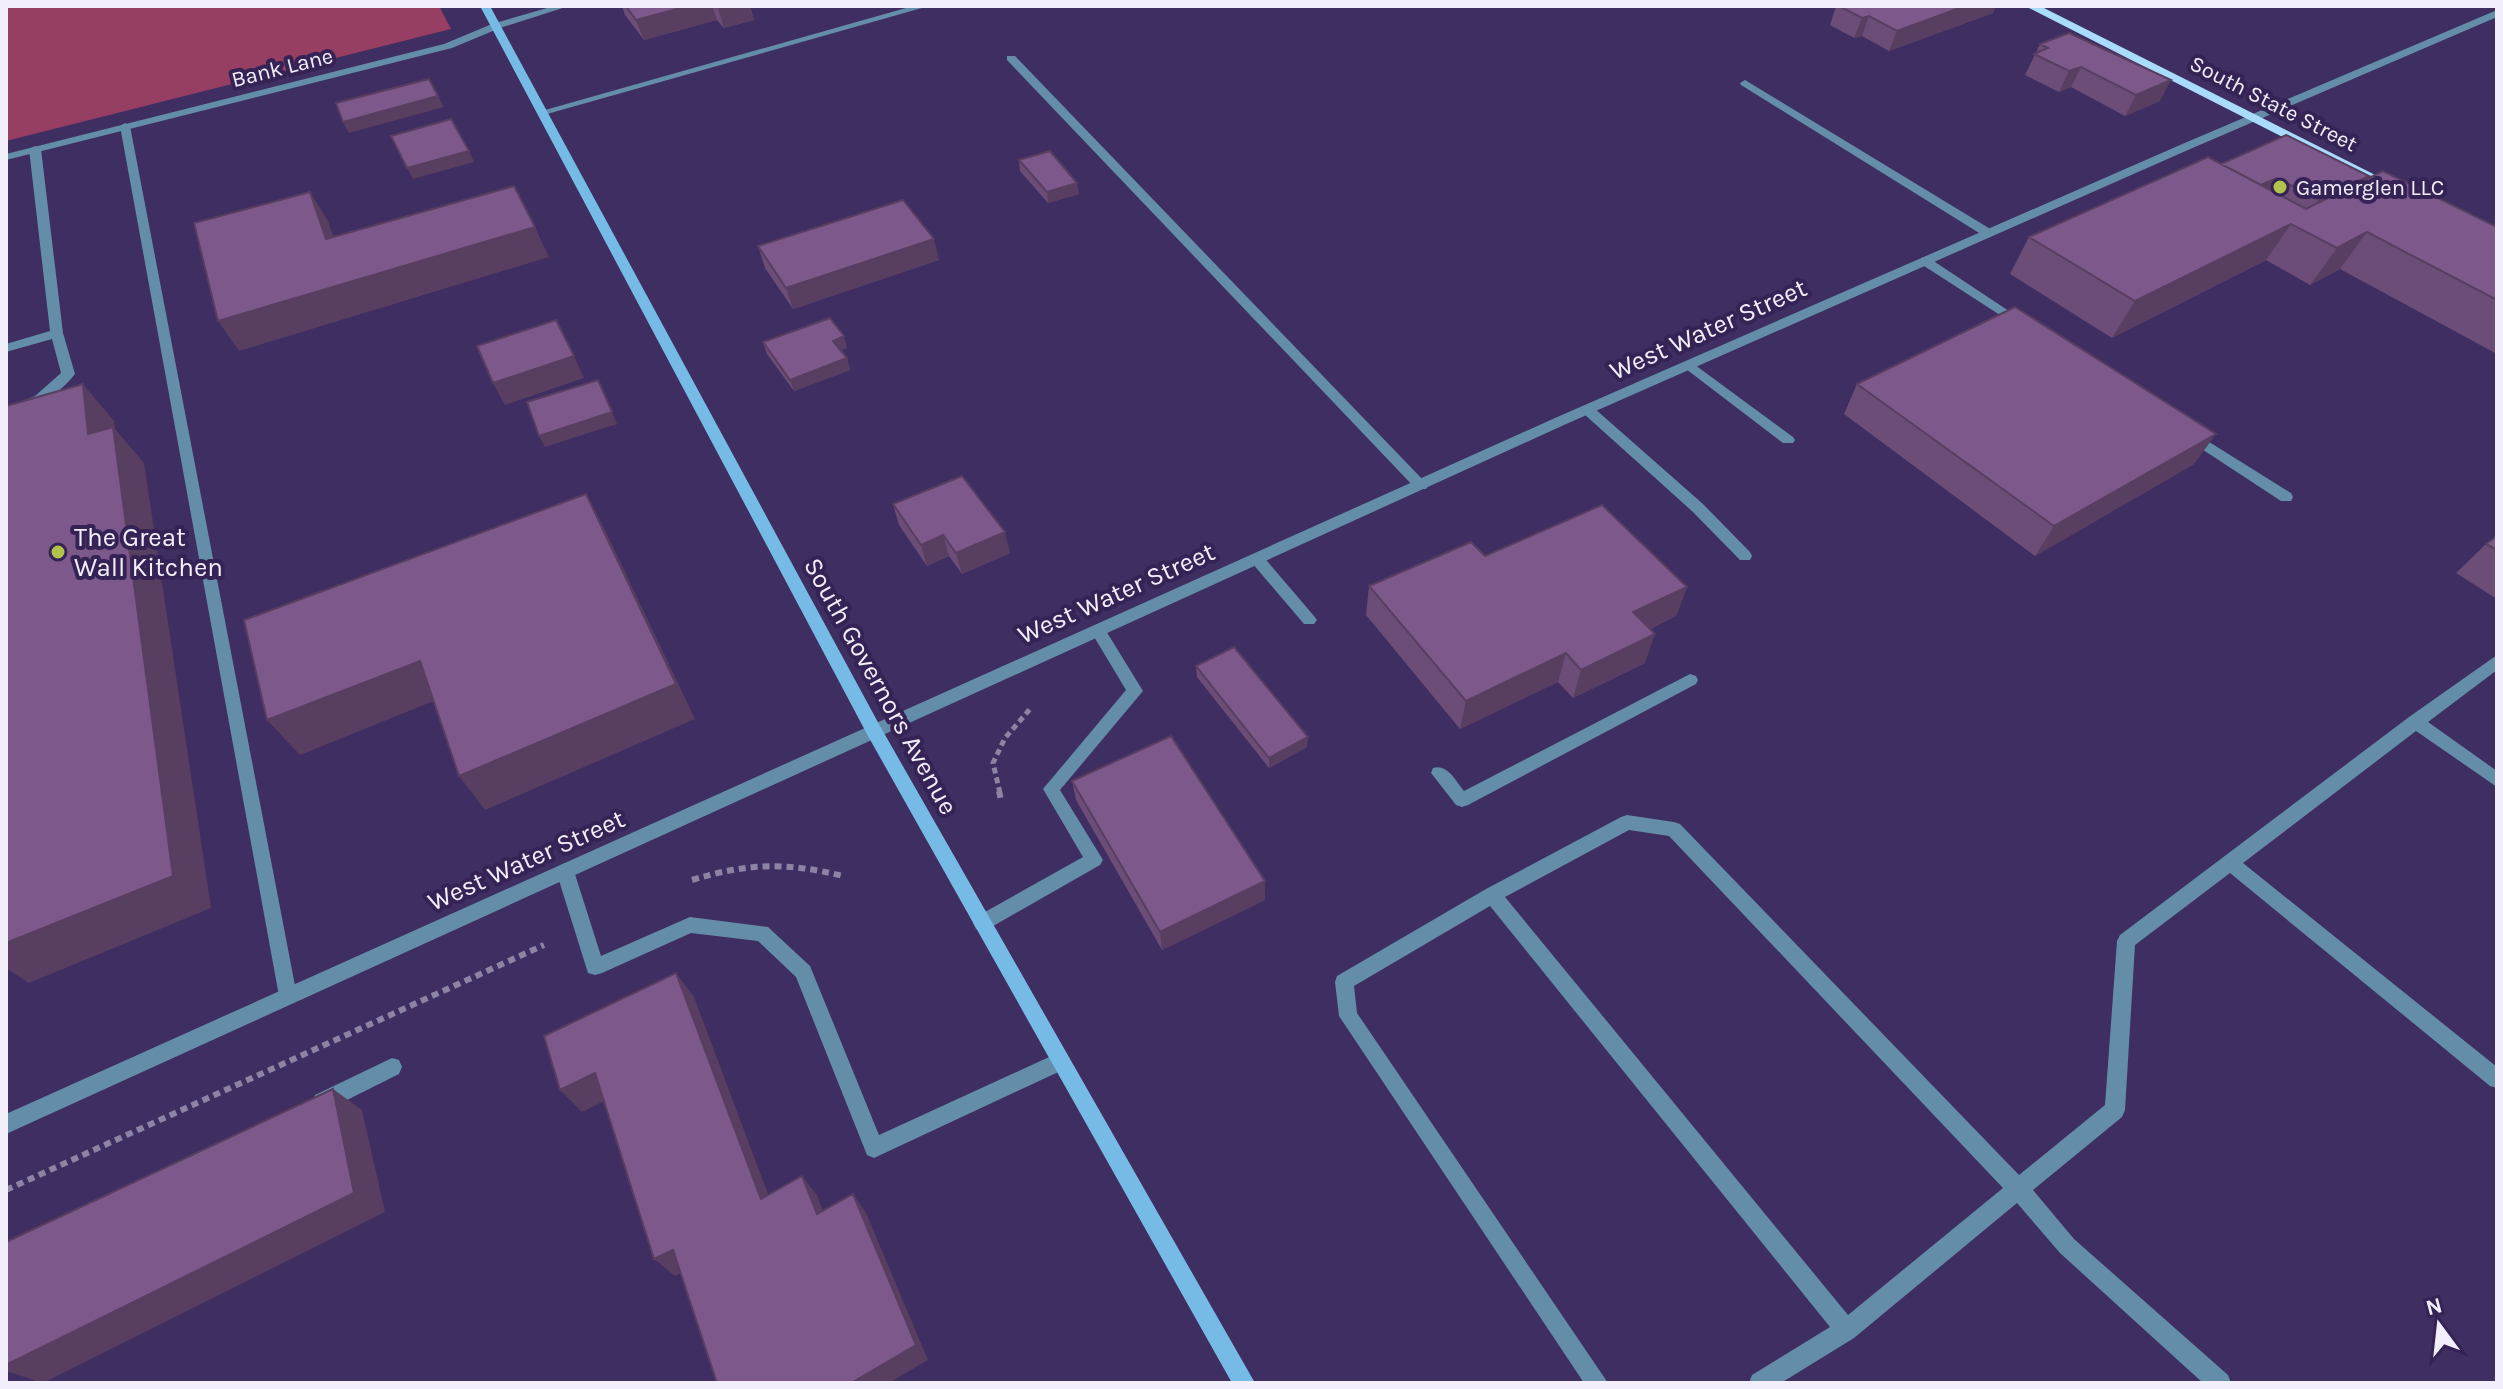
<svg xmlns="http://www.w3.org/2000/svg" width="2503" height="1389" font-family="Karla,sans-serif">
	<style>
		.green { fill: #973e63 }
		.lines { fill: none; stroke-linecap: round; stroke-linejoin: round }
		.path-far1 { stroke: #8d83a4; stroke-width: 5; stroke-dasharray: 6 4; stroke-linecap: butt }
		.path { stroke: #8d83a4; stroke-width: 6; stroke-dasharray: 7 5; stroke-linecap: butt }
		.service { fill: #638da8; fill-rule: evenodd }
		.minor { fill: #638da8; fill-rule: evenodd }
		.tertiary { fill: #638da8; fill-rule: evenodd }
		.secondary { fill: #76bbe6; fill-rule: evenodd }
		.primary { fill: #a8dbfc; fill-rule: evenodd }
		.wall { fill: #6c4d78 }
		.shaded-wall { fill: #583e61 }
		.building { fill: #7d598b; stroke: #583e61; stroke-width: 2 }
		.poi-dot { fill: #b2c34c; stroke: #352356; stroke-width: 3 }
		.labels { text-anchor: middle; stroke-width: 8; stroke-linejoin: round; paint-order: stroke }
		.far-street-label { font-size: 22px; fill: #f2effb; stroke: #352356 }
		.far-poi-label { font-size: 22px; fill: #f2effb; stroke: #352356; text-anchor: start }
		.street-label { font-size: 26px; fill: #f2effb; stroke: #352356 }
		.poi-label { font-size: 26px; fill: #f2effb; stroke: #352356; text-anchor: start }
	</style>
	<rect width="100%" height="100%" fill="#3f2e61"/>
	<!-- green -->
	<path class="green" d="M6,6H439L451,29L6,141Z"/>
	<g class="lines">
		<!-- path-far1 -->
		<path class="path-far1" d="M1000,793L993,763L1005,738L1031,708"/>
		<!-- path -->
		<path class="path" d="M999,791L1001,800
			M692,880C748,863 786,862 843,876
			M6,1190L544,945"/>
		<!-- service -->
		<path class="service" d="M913,6H929L547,114L538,112Z
			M1007,56H1015L1426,483L1428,486L1426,489H1416L1007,60Z
			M1745,80L1992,230L1994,233L1992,236H1984L1741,85L1740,83Z
			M125,123L130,126L297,996L295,1002L288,1005L281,1002L279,996L120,126Z
			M35,146L41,149L63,333L75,374C57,397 34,409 6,417V408L35,396L61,373L52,339L6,352V344L50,331L29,149Z
			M1925,257L1929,258L2027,323L2025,326H2017L1921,264V258Z
			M1691,362L1793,437L1795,440L1793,443H1783L1686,369V363Z
			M1589,407L1594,408L1703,504L1750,552L1752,556L1750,560H1740L1693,512L1584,414V408Z
			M2190,430L2291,493L2293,497L2291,501H2281L2185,438L2183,435Z
			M1257,554L1262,555L1314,616L1317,620L1314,624H1304L1252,563L1250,559L1252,555Z
			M1098,624L1103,626L1143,691L1060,790L1103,860L1100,865L988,929L982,931L976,929L973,923L976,917L1083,857L1043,789L1126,690L1090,630Z
			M2497,655V670L2428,722L2497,771V787L2416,731L2243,863L2497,1067V1088L2490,1086L2230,873L2135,945L2125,1110L2122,1117L2033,1190L2074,1239L2228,1375L2231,1383H2203L2060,1253L2017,1203L1854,1338L1781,1383H1749L1752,1375L1830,1327L1490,906L1354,986L1357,1013L1608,1383H1584L1339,1016L1335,982L1337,976L1486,889L1621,817L1627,815L1674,822L1680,824L2019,1175L2105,1105L2117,941L2120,935L2409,717ZM1629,830L1669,836L2003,1188L1848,1315L1505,897Z
			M1690,674L1696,676L1698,680L1696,684L1468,805L1462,807L1456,805L1431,773L1433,768C1447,763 1456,781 1464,791Z
			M565,863L571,866L574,871L601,956L690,917L768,927L810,966L879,1135L1060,1052L1067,1054L1070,1061L1067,1068L874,1158L867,1155L796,977L758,941L691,933L602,973L595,975L588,973L556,871L559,866Z
			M392,1058L399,1060L402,1067L399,1074L329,1109L322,1112L315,1109L312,1102L315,1095Z"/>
		<!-- minor -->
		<path class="minor" d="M554,6H569L500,28L452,48L6,160V154L444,44L492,24Z"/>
		<!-- tertiary -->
		<path class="tertiary" d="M2497,10V17L2188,150L1564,425L6,1134V1114L1555,418L2180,145Z"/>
		<!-- secondary -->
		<path class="secondary" d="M480,6H490L880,726L1255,1383H1232L868,736Z"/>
		<!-- primary -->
		<path class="primary" d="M2025,6H2040L2403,189L2396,193L2391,192Z"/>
	</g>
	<!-- wall -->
	<path class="wall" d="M622,6H750L754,20L724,28L717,20L644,40L625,15Z
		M1836,6H1996L1993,13L1889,51L1862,36L1854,38L1830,25Z
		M2040,44L2160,101L2125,116L2071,87L2059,92L2025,75Z
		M1019,160L1079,194L1048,203L1020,171Z
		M2221,164L2369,176L2367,179L2497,227V354L2340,269L2310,285L2266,260L2112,338L2010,274L2029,237Z
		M758,246L939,260L793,309L765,268Z
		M763,342L847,348L841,350L847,358L850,370L794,391L767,354Z
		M1857,384L2194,464L2035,556L1844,414Z
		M893,504L1010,553L962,574L949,556L927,566L899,525Z
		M2497,536V599L2456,573L2486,544Z
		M1485,556L1687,587L1676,616L1650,629L1645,663L1573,698L1558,682L1460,729L1366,615L1369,586Z
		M1196,666L1307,747L1269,768L1197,677Z
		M1072,781L1265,881V900L1162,950L1076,800Z"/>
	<!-- shaded-wall -->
	<path class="shaded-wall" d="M688,6H712L717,20L644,40L636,20Z
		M725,6H750L754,20L724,28L718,8Z
		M1965,6H1996L1993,13L1889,51L1897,31Z
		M1869,16L1862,36L1854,38L1862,18Z
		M2081,67L2071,87L2059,92L2069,71Z
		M2171,80L2160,101L2125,116L2136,95Z
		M438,96L444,107L349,133L343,122Z
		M469,151L474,162L413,179L407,168Z
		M2369,176L2354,197L2304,221L2319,200Z
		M2277,178L2263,199L2261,185Z
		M1077,183L1079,194L1048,203L1047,192Z
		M310,192L328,221L345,269L326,239Z
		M2291,224L2266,260L2112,338L2135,301Z
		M535,227L549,257L239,351L218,321Z
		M2367,232L2340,269L2310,285L2337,248Z
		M934,239L939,260L793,309L786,288Z
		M844,336L847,348L837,352L833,341Z
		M574,356L584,378L505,405L493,383Z
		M847,358L850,370L794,391L790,380Z
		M598,380L617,424L545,447L539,436Z
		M83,384L114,421L115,429L144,463L211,908L29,983L6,968V943L88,434Z
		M2216,434L2194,464L2035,556L2054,526Z
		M586,494L605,530L695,719L485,810L459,776Z
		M1005,532L1010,553L962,574L956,553Z
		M943,535L949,556L927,566L921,545Z
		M1687,587L1676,616L1624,641L1633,612Z
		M1655,634L1645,663L1573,698L1581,670Z
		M1566,653L1558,682L1460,729L1466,701Z
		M420,661L446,696L300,755L267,720Z
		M1308,737L1307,747L1269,768V758Z
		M1265,881V900L1162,950L1160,932Z
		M676,973L694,997L777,1218L761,1199Z
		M595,1073L616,1095L582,1112L560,1090Z
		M333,1089L362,1110L385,1212L43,1383L6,1371V1365Z
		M802,1176L817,1195L831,1232L817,1214Z
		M853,1194L866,1213L928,1360L889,1383H851Z
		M673,1250L693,1267L675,1276L654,1259Z"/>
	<!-- building -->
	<path class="building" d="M626,6H688L636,20Z
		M1839,6H1965L1897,31L1869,16L1862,18Z
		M2069,33L2171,80L2136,95L2081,67L2069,71L2034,54L2048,48L2040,44Z
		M429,79L438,96L343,122L336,103Z
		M451,119L469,151L407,168L391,136Z
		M2286,135L2369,176L2319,200L2277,178L2261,185L2221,164Z
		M1050,151L1077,183L1047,192L1019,160Z
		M2208,157L2306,209L2383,171L2497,227V300L2367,232L2337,248L2291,224L2135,301L2029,237Z
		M514,186L535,227L218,321L194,223L310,192L326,239Z
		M903,200L934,239L786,288L758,246Z
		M2015,307L2216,434L2054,526L1857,384Z
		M830,318L844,336L833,341L847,358L790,380L763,342Z
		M556,320L574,356L493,383L477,346Z
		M598,380L612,412L539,436L527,402Z
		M83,384L88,434L113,427L173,876L6,943V406Z
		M962,476L1005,532L956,553L943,535L921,545L893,504Z
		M586,494L676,684L459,776L420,661L267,720L244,620Z
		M1602,505L1687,587L1633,612L1655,634L1581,670L1566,653L1466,701L1369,586L1471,542L1485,556Z
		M2497,536V550L2486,544Z
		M1234,647L1308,737L1269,758L1196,666Z
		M1171,736L1265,881L1160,932L1072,781Z
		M676,973L761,1199L802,1176L817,1214L853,1194L916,1345L851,1383H717L673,1250L654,1259L595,1073L560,1090L544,1036Z
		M333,1089L354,1193L6,1365V1242Z"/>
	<!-- markers -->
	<g class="poi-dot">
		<circle cx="2280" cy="187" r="8"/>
		<circle cx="58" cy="552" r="8"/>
	</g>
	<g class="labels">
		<!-- far-street labels -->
		<g class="far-street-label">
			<text transform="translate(282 67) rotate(-14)" y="8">Bank Lane</text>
			<text transform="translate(2274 103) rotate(27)" y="8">South State Street</text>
		</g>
		<!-- far-poi labels -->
		<g class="far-poi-label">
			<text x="2296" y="195">Gamerglen LLC</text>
		</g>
		<!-- street labels -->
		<g class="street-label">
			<text transform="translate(1708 329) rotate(-24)" y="9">West Water Street</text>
			<text transform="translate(1116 593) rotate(-24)" y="9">West Water Street</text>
			<text transform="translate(881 686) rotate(61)" y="9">South Governors Avenue</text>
			<text transform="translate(526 860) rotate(-24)" y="9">West Water Street</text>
		</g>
		<!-- poi labels -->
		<g class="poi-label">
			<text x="74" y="546">The Great<tspan x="74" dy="30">Wall Kitchen</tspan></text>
		</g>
	</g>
	<!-- border -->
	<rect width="2503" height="1389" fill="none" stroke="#f2effb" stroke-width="16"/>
	<!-- north arrow -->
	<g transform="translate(2439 1325) rotate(345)" stroke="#352356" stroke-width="6" paint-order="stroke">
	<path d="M0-6L14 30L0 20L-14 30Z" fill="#f2effb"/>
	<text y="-12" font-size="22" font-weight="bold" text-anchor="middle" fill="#f2effb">N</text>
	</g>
</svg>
